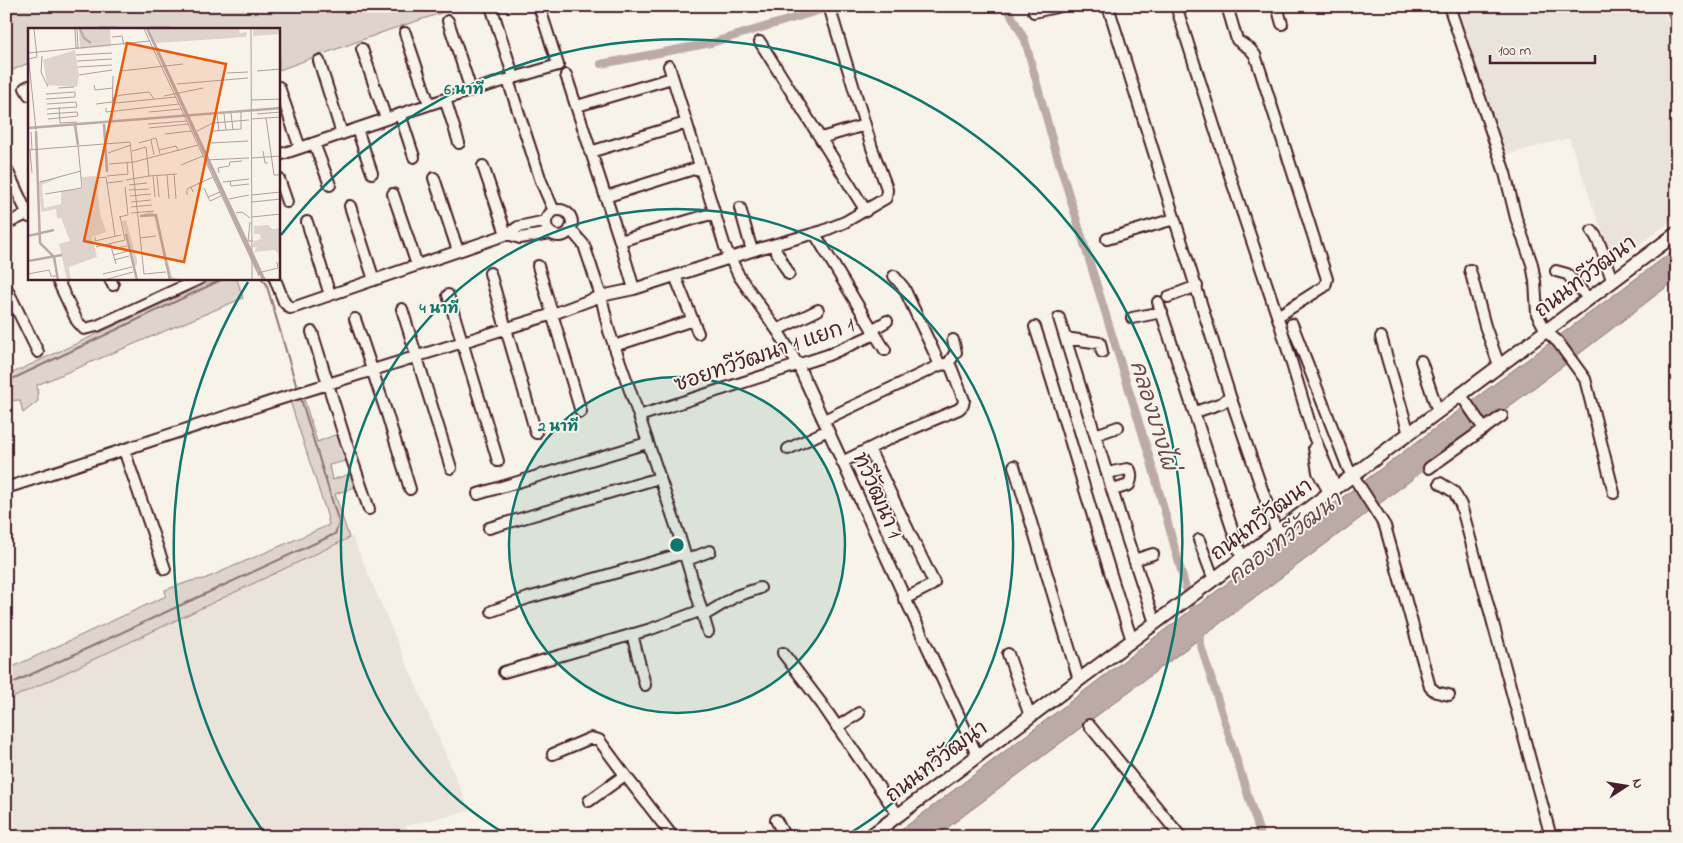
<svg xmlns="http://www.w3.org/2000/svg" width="1683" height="843" font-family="'Indie Flower','Playpen Sans Thai',sans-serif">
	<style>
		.built { fill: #eae3da }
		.green { fill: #ded4cc; stroke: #947a7c }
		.water { fill: #bcaaa7; stroke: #8e7275 }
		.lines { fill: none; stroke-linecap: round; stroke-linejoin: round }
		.stream { stroke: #8e7275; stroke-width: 2 }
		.canal { stroke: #bcaaa7; stroke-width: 8 }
		.minor-casing { stroke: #4a1f2b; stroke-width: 14 }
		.major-casing { stroke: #4a1f2b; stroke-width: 16 }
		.minor { stroke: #f7f3e8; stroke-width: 10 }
		.major { stroke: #f7f3e8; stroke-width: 12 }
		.ring { fill: none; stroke: #0f766e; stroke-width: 2.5 }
		.labels { text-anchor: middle; stroke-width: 4; stroke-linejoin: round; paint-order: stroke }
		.street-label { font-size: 21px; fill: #4a1f2b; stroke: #f7f3e8 }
		.water-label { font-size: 22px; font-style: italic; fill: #6c4950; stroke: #f7f3e8 }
		.inset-river { fill: none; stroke: #bcaaa7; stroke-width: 2.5 }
		.inset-road { fill: none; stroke: #b29e9c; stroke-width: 1 }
		.view { fill: #e8590c; fill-opacity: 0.15; stroke: #e8590c; stroke-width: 2.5 }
		.inset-edge { fill: none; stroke: #4a1f2b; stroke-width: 2.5 }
		.centre { fill: #0f766e; stroke: #f7f3e8; stroke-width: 2.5 }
		.ring-label { font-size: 15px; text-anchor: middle; font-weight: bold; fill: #0f766e; stroke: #f7f3e8; stroke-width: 4; stroke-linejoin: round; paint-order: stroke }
	</style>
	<rect width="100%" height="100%" fill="#f7f3e8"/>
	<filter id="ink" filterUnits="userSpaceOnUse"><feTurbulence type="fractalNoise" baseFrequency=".02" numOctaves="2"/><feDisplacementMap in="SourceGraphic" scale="10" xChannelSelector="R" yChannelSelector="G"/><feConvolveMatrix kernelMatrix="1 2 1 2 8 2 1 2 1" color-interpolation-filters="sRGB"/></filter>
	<g filter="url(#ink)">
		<!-- built -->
		<path class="built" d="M1457,6H1662L1677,46V217L1613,263L1569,138L1504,155Z
			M352,536L470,811L405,826L412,837H6V701Z"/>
		<!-- green -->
		<path class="green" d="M6,6H463L389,30L279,70V29H29V63L6,73Z
			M216,279H237L243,298L37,385L38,401L23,413L20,400L6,401V376Z
			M303,396L317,442L340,433L349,460L329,465L332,480L353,473L358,486L335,494L349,538L6,701V670L166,596L165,590L191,581L204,579L329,525L327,515L290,401Z"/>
		<!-- water -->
		<path class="water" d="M1677,248V279L1575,357L935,837H892L1162,632Z"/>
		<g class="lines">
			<!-- stream -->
			<path class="stream" d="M262,279L266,283L297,388
				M6,382L223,279
				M6,686L335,534L339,523L301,399"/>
			<!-- canal -->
			<path class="canal" d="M1006,6L1025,40L1054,146L1149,455L1185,585L1196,617
				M601,64L711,43L834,6
				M1199,630L1200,643L1261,837"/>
			<!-- minor casing -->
			<g class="minor-casing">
				<path id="minor" d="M491,6L514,78
					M1108,6L1230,396L1277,533
					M1176,6L1232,182L1280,324L1313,434L1329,473L1337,488
					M1227,6L1237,40L1250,49L1255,55L1261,73L1327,279L1325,286L1278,316
					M1277,6L1282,24
					M1449,6L1487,119L1505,173L1516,218L1532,264L1535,281L1537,314L1546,331L1558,342L1585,379L1614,493
					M1672,6L1677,20
					M1034,12L1061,6
					M448,21L471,90
					M405,33L429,104
					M760,42L866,211
					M362,49L386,119
					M319,61L342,134
					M669,66L725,247L739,276L779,333L798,365L977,755
					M566,75L620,241L714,213
					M508,80L541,181L554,211
					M29,86L25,88L29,95
					M279,87L300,148
					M445,99L459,143
					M577,106L672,78
					M400,114L414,157
					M357,129L372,173
					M821,138L865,125
					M314,143L330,185
					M590,152L686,123
					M279,155L469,91L558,65L539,6
					M483,166L506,234
					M6,168L29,217
					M434,178L458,251
					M279,179L287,202
					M393,194L417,265
					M605,197L700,167
					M350,206L374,280
					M740,208L752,251
					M546 223a13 13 0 1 1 26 0a13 13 0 1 1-26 0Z
					M546,221L518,227L508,234L520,238L551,233
					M307,222L330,295
					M6,224L27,214
					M570,229L584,245L601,296L609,331L639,416
					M1592,231C1603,244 1605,265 1613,281
					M1107,239L1174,219
					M620,241L634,289
					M773,245L789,274
					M538,266L581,412
					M1470,270L1485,326L1499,365
					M1556,271L1567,274L1589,299
					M490,273L536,433
					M675,276L698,333
					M57,279L77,321L84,329L97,326L199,279
					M110,279L113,285
					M275,279L284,302L290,308L295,307L508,234
					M6,287L38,352
					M448,295L498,461
					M1168,297L1197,286
					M1158,302L1242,559
					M402,309L451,468
					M1059,318L1126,535L1155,623
					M1132,318L1162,312
					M355,319L387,414L410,489
					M1292,324L1348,468L1385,526L1430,687L1436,692L1449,695
					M1035,327C1069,431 1097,536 1132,640
					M777,330L818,310
					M872,330L887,321
					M312,332L344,436L369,509
					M875,334L885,350
					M1381,337L1409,434
					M1065,338L1100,343L1102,352
					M614,346L693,320
					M1421,361L1438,412
					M948,364L956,352L953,340
					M1461,395L1484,429
					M1195,412L1222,403L1230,396
					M824,420L940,365
					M1095,435L1118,427
					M1314,448L1318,472L1330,494
					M788,449L828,430
					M869,449L934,583L932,585L904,599
					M124,450L165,569
					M842,462L893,437L959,409L963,405L964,400L951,367L946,364L940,365L904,288L894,276
					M1014,466L1079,680
					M1429,468L1502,416
					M1107,473L1127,469L1130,470C1132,475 1132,479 1129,485L1113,490
					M1440,483L1454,492L1461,505L1551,837
					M6,488L270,402L553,314L601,296L634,289L758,249L823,231L845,222L886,198L887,190L885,183L872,148L829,6
					M478,494L647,443
					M489,528L659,478
					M1199,540L1214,580
					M687,560L710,551
					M1134,560L1153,554
					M492,611L528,598L684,553
					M703,616L736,596L760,588
					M708,632L679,535L639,416L828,355L875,334L815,234
					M632,634L645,685
					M783,653L821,703L898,815
					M1008,654L1030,716
					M504,672L651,629L702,610
					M1089,725L1181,837
					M837,727L859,713
					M553,754L591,738L599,740L625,775L589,801
					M625,775L673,837
					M776,820L785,837"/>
			</g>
			<!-- major casing -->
			<g class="major-casing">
				<path id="major" d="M869,837L1677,233"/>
			</g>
			<!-- minor -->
			<use href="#minor" class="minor"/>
			<!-- major -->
			<use href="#major" class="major"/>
		</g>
	</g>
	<!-- distance rings -->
	<circle cx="677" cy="545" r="168" fill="#0f766e" fill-opacity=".12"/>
	<g class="ring">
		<circle cx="677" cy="545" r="168"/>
		<path d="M509 836A336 336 0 1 1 845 836"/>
		<path d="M265 834A503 503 0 0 1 248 282M281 235A503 503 0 0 1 1089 834"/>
	</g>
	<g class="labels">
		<!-- street labels -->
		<g class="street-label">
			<text transform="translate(1585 276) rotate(-37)" y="7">ถนนทวีวัฒนา</text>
			<text transform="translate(764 354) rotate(-19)" y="7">ซอยทวีวัฒนา 1 แยก 1</text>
			<text transform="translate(878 495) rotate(66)" y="7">ทวีวัฒนา 1</text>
			<text transform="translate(1261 519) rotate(-37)" y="7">ถนนทวีวัฒนา</text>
			<text transform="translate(936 761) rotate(-37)" y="7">ถนนทวีวัฒนา</text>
		</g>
		<!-- water labels -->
		<g class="water-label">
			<text transform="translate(1155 415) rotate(73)" y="8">คลองบางไผ่</text>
			<text transform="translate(1284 537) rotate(-37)" y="8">คลองทวีวัฒนา</text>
		</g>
	</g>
	<!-- overview -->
	<g transform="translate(28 28)">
		<rect width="252" height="252" fill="#f7f3e8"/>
		<path d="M51,1H82L83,18L52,21ZM121,1H211L212,5L219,4L218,9L128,15ZM225,1H252V6L225,8ZM47,22L51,48L49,59L19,57L15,32ZM68,148L72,185L78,204L64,209L69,229L41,239L43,252H39L31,216L42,213L33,190H29L28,181L13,184L11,154L32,149L14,157L16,180L33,176V163L55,161L54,149ZM121,183L128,186L144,249L151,251L141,252L126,188L111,189ZM98,192L109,232V237L105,239L94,193ZM240,197L244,201L252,200V228L247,222L226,224L229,219H224L226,213L233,211L232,206H226V198Z" fill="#ded4cc"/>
		<path d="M118,1H121L238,252H234L225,235Z" fill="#bcaaa7"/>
		<path class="inset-river" d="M52,1L56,10L63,15M76,96L79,144M47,97L50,117M0,100L253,80M8,103L12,215L26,229L30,252M112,188L128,187L142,252M98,206L109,252M0,208L26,202M0,233L34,227"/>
		<path class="inset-road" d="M47,1L48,21M49,1L50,21M116,1L231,248M223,1L224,252M84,9L94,8L96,17M0,25L122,13M0,25L8,102M48,27L84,25M14,28L13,44L20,59M0,31L9,29L6,1M49,33L84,31M50,39L84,37M93,43L155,36M229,43L253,41M199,45L220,44M51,47L84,42M149,56L220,50M66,57L67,62L85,60M30,60L46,59M18,66L47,64V69L18,71M136,68L175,60M126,71L121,64L94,67L86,69L85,73L87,75L148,69M223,72L253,71M19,76L48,74L49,79L19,81M68,76L84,74M31,79L32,95L49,94M78,80V84L151,76M121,84L153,81M203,85L205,102M19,86L49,84M189,86L191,103M196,86L198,102M229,86L253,84M238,90L246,147H253M20,91L50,88L49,84M223,91L253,89M84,92L85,48M120,96L159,93M121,100L160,96M169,103L185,95L221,92M185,103L213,101V84M3,104L4,122M137,106L163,103M123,112L126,127M111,115L128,110L132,126M183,115L220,113M0,122L102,114L116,246L138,244M2,122L4,145M131,122L148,118L150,122M104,123L118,119L121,148L149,146M235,123L237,135H240M80,125L103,117M223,130L253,128M177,132L221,130M81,136L106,134L170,117M153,137L175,128M191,145L190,140L201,138L202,134L214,133M146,146L148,171M139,147L141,171M79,148L100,146L99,134M125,148L127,169M129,148L131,169M69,150L78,149L87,208M98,152L121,148M202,153L203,158L221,156M12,154L53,143M195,154L221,151M79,155L95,153M101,157L119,155M163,159L185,149M176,160L180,169L192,164M101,162L121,161M17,166L54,160L50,118M159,167V161L163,159L165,164M224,167L253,164M102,168L123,166M180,169L182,173L193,168M201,171L221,167M103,174L123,172M224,174L253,171M103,179L124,177M103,185L126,183M208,185L214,184L222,190M91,189L100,187L97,159M224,189L253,186M222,194L220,213H225M67,209V213L93,207M112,210L128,208M82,215L88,236M68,219L97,212L92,188M84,221L99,218M85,227L100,223M86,232L101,228M230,245L250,240L249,234M0,246L21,242L23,248H29M75,246L104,239M76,252L105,244"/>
		<path class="view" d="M99,15L198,36L156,234L56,213Z"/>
		<rect width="252" height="252" class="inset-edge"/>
	</g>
	<circle cx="677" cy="545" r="8" class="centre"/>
	<g class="ring-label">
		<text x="464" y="94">6 นาที</text>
		<text x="439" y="313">4 นาที</text>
		<text x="558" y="431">2 นาที</text>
	</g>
	<!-- margin -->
	<rect width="1683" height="843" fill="none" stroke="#f7f3e8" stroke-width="25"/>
	<rect x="12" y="12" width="1658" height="818" fill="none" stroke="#4a1f2b" stroke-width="2" filter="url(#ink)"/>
	<!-- north arrow -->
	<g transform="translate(1626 786) rotate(78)" stroke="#f7f3e8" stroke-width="4" paint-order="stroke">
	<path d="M0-4L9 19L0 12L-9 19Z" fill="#4a1f2b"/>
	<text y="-8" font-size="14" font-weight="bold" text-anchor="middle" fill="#4a1f2b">N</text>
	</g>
	<!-- scale -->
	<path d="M1490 55v8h105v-8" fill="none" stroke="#4a1f2b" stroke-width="2.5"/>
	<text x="1498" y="55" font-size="15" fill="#4a1f2b" stroke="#f7f3e8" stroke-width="4" paint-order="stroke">100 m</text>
</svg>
